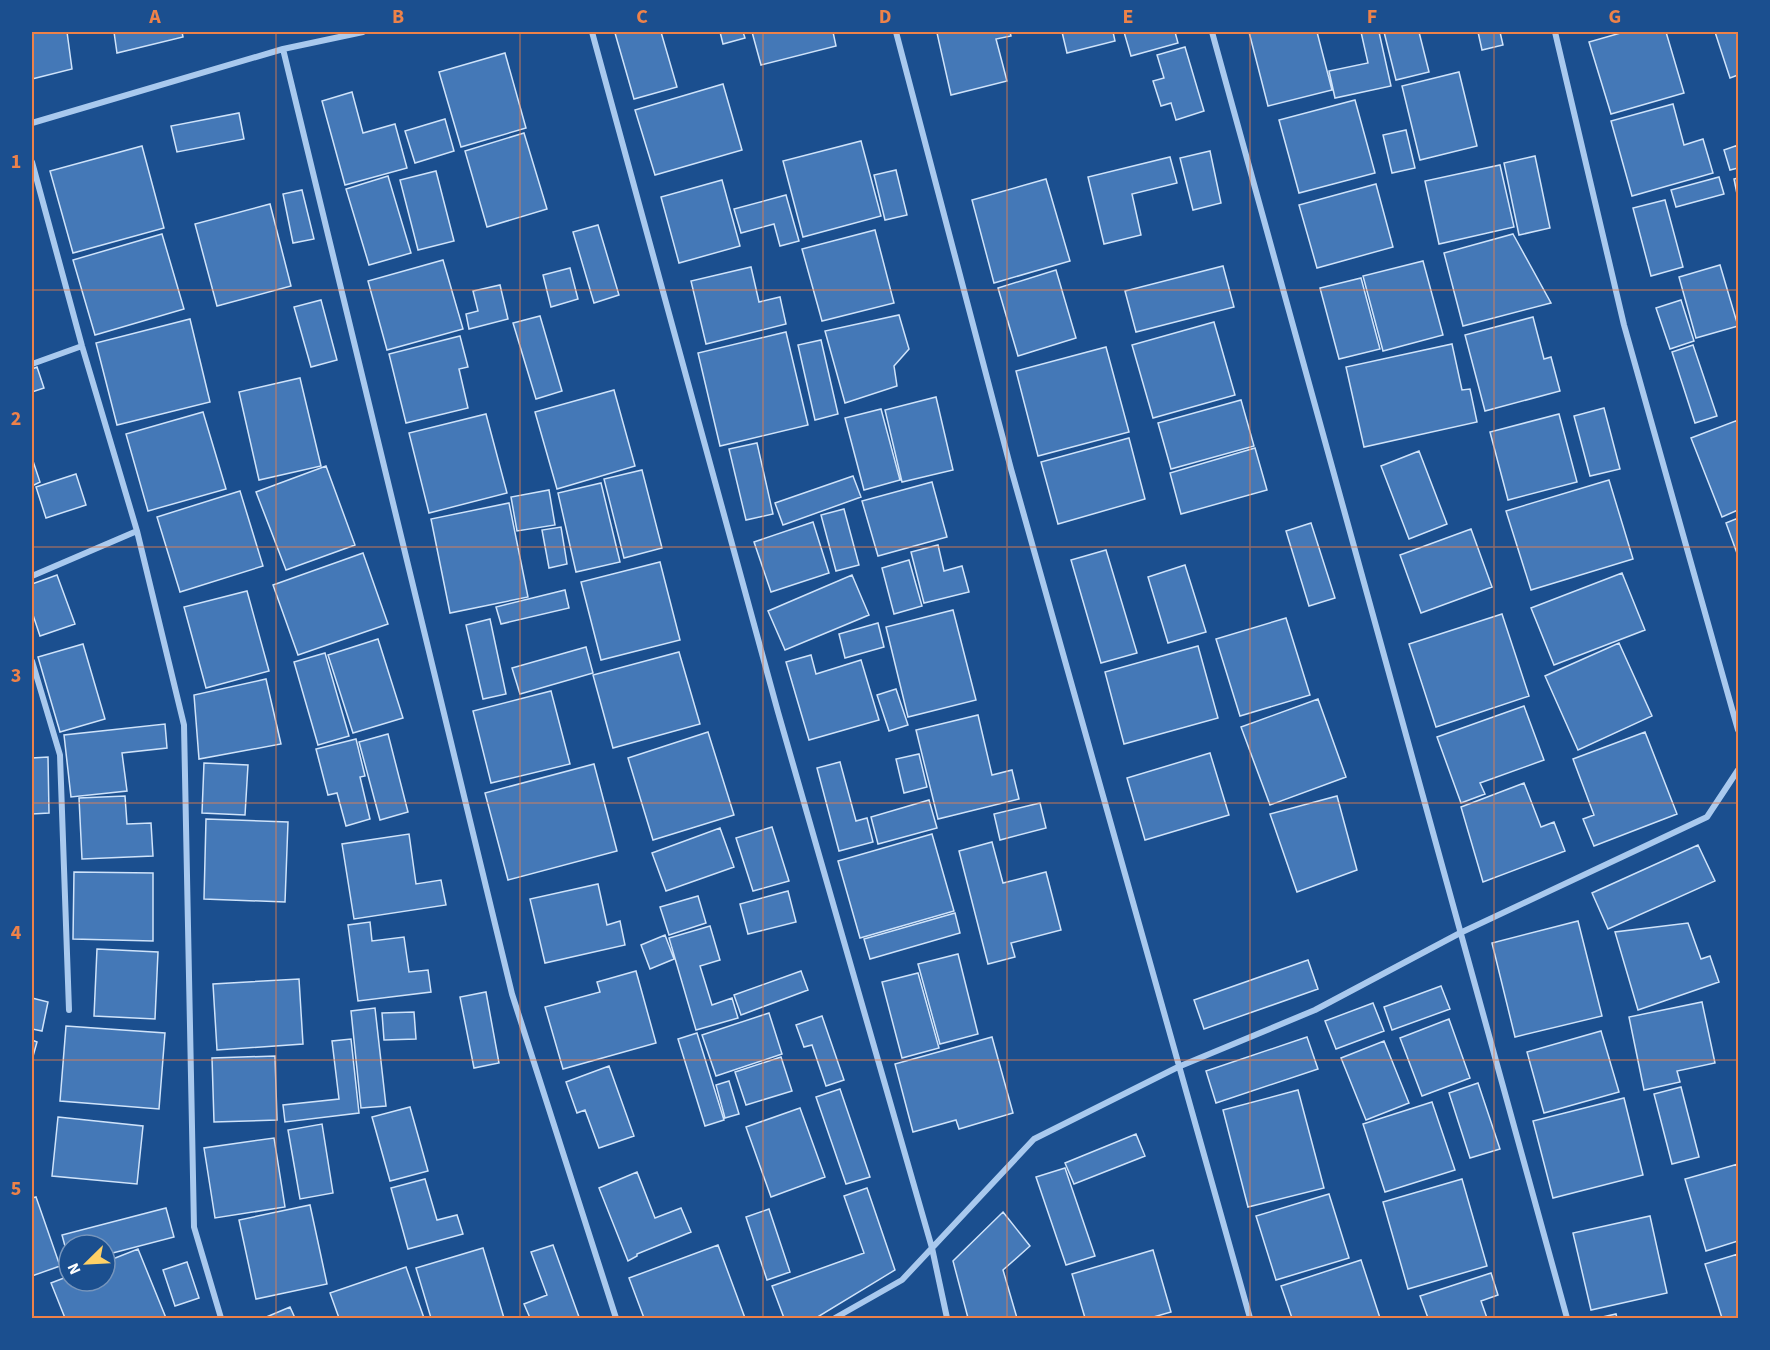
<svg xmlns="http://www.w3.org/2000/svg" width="1770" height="1350" font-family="'Source Sans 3',sans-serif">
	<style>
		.building { fill: #4478b7; stroke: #cfe3fa; stroke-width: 1.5 }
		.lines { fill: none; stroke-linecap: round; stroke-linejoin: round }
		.minor { stroke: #a9c9ee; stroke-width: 6 }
		.grid { fill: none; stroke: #ee8249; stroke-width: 1.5; stroke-opacity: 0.55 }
		.neatline { fill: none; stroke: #ee8249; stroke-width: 2 }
		.grid-label { font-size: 20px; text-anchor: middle; font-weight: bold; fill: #ee8249 }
	</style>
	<rect width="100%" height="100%" fill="#1b4f8f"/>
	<!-- building -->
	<path class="building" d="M32,32H67L72,69L32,79Z
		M114,32H182L183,37L117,53Z
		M621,32H661L677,87L634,99L615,33Z
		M720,32H743L745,38L723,44Z
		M752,32H833L836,46L761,65Z
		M944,32H1010L1011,36L996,39L1007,81L951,95L937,33Z
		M1062,32H1113L1115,41L1067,53Z
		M1124,32H1175L1178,43L1131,56Z
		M1249,32H1317L1332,90L1268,106Z
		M1361,32H1379L1391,86L1335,98L1329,71L1368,63Z
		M1384,32H1419L1429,72L1396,80Z
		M1478,32H1500L1503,45L1482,50Z
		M1624,32H1666L1684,93L1611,114L1589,42Z
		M1715,32H1738V75L1730,78Z
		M1185,47L1204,111L1176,120L1171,103L1161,106L1153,81L1164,78L1157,55Z
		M505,53L526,128L461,147L439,72Z
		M1459,72L1477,146L1420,160L1402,86Z
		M723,84L742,150L655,175L635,110Z
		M352,92L363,133L395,124L407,168L345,185L322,101Z
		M1355,100L1375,173L1299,193L1279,120Z
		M1673,104L1684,145L1703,139L1713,173L1632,196L1611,121Z
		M239,113L244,139L177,152L171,126Z
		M445,119L454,151L415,163L405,131Z
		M1406,130L1415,168L1392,173L1383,135Z
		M524,133L547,209L487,227L465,151Z
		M861,141L881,216L803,237L783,161Z
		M1738,145V168L1730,170L1724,150Z
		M142,146L164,228L73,253L50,171Z
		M1210,151L1221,203L1193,210L1180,158Z
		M1535,156L1550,228L1519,235L1504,163Z
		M1170,157L1177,183L1132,194L1141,235L1104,244L1088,177Z
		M1500,165L1514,227L1439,244L1425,181Z
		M896,170L907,215L885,220L874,175Z
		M436,171L454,241L418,250L400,180Z
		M388,176L411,253L369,265L346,189Z
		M1719,177L1724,194L1676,207L1671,190Z
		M1738,178V199L1734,179Z
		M1046,179L1070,261L994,283L972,200Z
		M722,180L740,246L679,263L661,197Z
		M1376,184L1393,247L1317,268L1299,205Z
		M302,190L314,239L293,243L283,194Z
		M786,195L799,241L780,246L774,224L741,233L734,209Z
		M1665,200L1683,267L1651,276L1633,208Z
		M270,204L291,286L217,306L195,224Z
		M598,225L619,295L594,303L573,232Z
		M875,230L894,303L822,321L802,249Z
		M162,234L184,309L95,335L73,260Z
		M1513,234L1551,303L1463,326L1444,253Z
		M443,260L463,329L387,350L368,281Z
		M1423,261L1443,335L1383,351L1363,276Z
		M1720,265L1738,326L1696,338L1679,277Z
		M1223,266L1234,307L1136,332L1125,291Z
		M751,267L759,302L780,297L786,324L706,344L691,281Z
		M570,268L578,299L551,307L543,275Z
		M1056,270L1076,338L1018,356L998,288Z
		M1361,278L1380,349L1339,359L1320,288Z
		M500,285L508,319L469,329L466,314L478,311L473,291Z
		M321,300L337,360L311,367L294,307Z
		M1681,300L1694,341L1670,349L1656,308Z
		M899,315L909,349L894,366L897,386L845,403L825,331Z
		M540,316L562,391L536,399L513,323Z
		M1533,317L1544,359L1551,357L1560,391L1485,411L1465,335Z
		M190,319L210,402L117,425L96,343Z
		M1214,322L1235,395L1153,418L1132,345Z
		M786,332L808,425L720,446L698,353Z
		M460,336L468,367L459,369L468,408L406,423L389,354Z
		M821,340L838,414L815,420L798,345Z
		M1452,344L1462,390L1470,389L1477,422L1364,447L1346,367Z
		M1693,345L1717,416L1695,423L1672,352Z
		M1106,347L1129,432L1038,456L1016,371Z
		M37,367L44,388L32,392V369Z
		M300,378L321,466L259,480L239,392Z
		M614,390L635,466L557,489L535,412Z
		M936,397L953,470L902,482L885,410Z
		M1241,400L1254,446L1171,469L1158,423Z
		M1604,408L1620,469L1590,476L1574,416Z
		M881,409L900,480L864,490L845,418Z
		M203,412L226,489L148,511L126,434Z
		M486,414L507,493L429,513L409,433Z
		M1559,414L1577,482L1508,500L1490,432Z
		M1738,420V510L1722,517L1691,438Z
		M1129,438L1145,499L1058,524L1041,462Z
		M757,443L773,514L746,520L729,449Z
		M1255,448L1267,490L1181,514L1170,473Z
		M1419,451L1447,524L1409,539L1381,466Z
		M32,458L40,482L32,486Z
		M326,466L355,545L286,570L256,492Z
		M642,470L662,548L624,558L604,479Z
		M76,474L86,505L46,518L36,487Z
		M853,476L861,497L783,525L775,503Z
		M1609,480L1633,559L1531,590L1506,511Z
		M932,482L947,537L878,556L862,501Z
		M601,483L620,562L576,572L558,493Z
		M549,490L555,525L517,531L511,497Z
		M240,491L263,566L180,592L157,517Z
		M509,503L528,597L450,613L431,519Z
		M844,509L859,565L836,571L821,515Z
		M1738,518V556L1726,523Z
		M813,522L829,573L771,592L754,542Z
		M1311,523L1335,598L1309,606L1286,531Z
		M561,527L567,564L549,568L542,530Z
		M1471,529L1492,587L1421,613L1400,555Z
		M938,545L944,571L962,566L969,592L924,603L911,552Z
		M1106,550L1137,653L1101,663L1071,560Z
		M363,553L388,624L298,655L273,585Z
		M909,560L922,606L894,614L882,568Z
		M660,562L680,640L601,660L581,582Z
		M1185,565L1206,632L1168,643L1148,577Z
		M1622,573L1645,630L1554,665L1531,608Z
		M57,575L75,624L40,636L32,612V584Z
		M852,575L869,615L785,650L768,611Z
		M565,590L569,608L501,624L496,607Z
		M247,591L269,671L206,688L184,607Z
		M953,610L976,700L908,717L886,627Z
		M1502,614L1529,696L1436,727L1409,644Z
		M1286,618L1310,695L1240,716L1216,639Z
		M490,619L506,694L483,699L466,625Z
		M878,623L884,647L845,658L839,634Z
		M378,639L403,718L353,733L328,655Z
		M1619,643L1652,716L1578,750L1545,676Z
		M83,644L105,719L60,732L38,657Z
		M1198,646L1218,718L1124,744L1105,672Z
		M586,647L593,673L520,694L512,668Z
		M679,652L700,724L613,748L593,675Z
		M325,653L349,736L318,745L294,662Z
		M811,655L816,674L861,660L879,720L809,740L786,662Z
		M266,679L281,744L199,759L194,695Z
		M896,689L908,725L889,731L877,695Z
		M551,691L570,764L491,783L473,711Z
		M1318,699L1346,777L1270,805L1241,727Z
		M1524,706L1544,760L1480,783L1485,794L1461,803L1437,737Z
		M978,715L992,775L1012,770L1019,799L938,819L916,730Z
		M165,724L167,748L122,753L127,791L71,797L64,735Z
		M708,732L734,815L653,840L628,758Z
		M1645,732L1677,814L1594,846L1583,819L1594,815L1573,759Z
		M388,734L408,812L380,820L359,742Z
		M356,739L365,776L360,777L370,819L346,826L337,793L328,795L316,749Z
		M1210,753L1229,815L1145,840L1127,778Z
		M919,754L927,787L904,793L896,759Z
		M48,757L49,813L32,814V758Z
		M840,762L856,821L867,818L873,842L839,851L817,768Z
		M204,763L248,765L245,815L202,813Z
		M594,764L617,851L508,880L485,793Z
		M1524,783L1541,827L1554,822L1565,851L1483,882L1461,807Z
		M125,796L127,824L151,823L153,856L82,859L79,798Z
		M1337,796L1357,870L1297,892L1270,814Z
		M929,800L937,828L878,844L871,817Z
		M1040,803L1046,828L1000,840L994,814Z
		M206,819L288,822L285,902L204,899Z
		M772,827L789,881L753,891L736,838Z
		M720,828L734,867L666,891L652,853Z
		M409,834L416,884L441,880L446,905L354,919L342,844Z
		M932,834L954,911L860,938L838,861Z
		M992,842L1003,883L1046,872L1061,930L1011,943L1015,957L988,964L959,851Z
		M1698,845L1715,881L1608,929L1592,893Z
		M74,872L153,873V941L73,939Z
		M598,884L607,925L620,921L625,945L545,963L530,899Z
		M788,891L796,922L748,934L740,904Z
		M698,896L706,923L669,935L660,907Z
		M955,913L960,933L870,959L864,939Z
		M1578,921L1602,1016L1515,1037L1492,943Z
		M370,922L372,941L404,937L409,972L428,970L431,992L358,1001L348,925Z
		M1688,923L1701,959L1710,956L1719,982L1638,1010L1615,932Z
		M710,926L720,960L700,966L712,1005L732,998L738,1018L696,1030L669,938Z
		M665,935L674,959L650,969L641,945Z
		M97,949L158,952L155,1019L94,1016Z
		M958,954L978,1034L940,1044L918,964Z
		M1308,960L1318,989L1204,1029L1194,1000Z
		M636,971L656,1043L563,1069L545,1007L600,992L597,982Z
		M801,971L808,990L741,1015L734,995Z
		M918,973L939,1048L902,1058L882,982Z
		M299,979L303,1044L217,1050L213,984Z
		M1441,986L1450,1009L1392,1030L1384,1007Z
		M486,992L499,1063L474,1068L460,997Z
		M32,998L48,1002L42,1031L32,1029Z
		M1702,1002L1715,1063L1677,1071L1680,1082L1644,1090L1629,1017Z
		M1373,1003L1384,1031L1336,1049L1325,1021Z
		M375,1008L386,1106L361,1108L351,1011Z
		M414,1012L416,1039L384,1040L382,1013Z
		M769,1013L782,1054L716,1076L702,1035Z
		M822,1016L844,1080L826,1086L812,1045L804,1047L796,1025Z
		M1449,1019L1470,1078L1422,1096L1400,1038Z
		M66,1026L165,1033L159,1109L60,1101Z
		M1601,1031L1619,1092L1544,1113L1527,1052Z
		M697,1033L724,1120L705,1126L678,1039Z
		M992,1037L1013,1113L959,1129L956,1120L913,1132L895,1064Z
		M1307,1037L1318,1069L1216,1103L1206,1071Z
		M351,1039L359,1113L285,1122L283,1105L339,1099L332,1041Z
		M32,1040L37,1042L32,1060Z
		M1384,1041L1409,1103L1366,1120L1341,1058Z
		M275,1056L277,1120L214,1122L212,1058Z
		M781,1057L792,1091L746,1105L735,1072Z
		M609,1066L634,1136L599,1148L585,1110L577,1113L566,1082Z
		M729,1081L739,1114L725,1118L716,1085Z
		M1478,1083L1500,1149L1470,1158L1449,1093Z
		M1681,1087L1699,1157L1672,1164L1654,1094Z
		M840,1089L870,1177L846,1184L816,1097Z
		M1298,1090L1324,1188L1248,1207L1223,1110Z
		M1624,1098L1643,1175L1553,1198L1533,1121Z
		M1432,1102L1455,1170L1385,1192L1363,1124Z
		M410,1107L428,1171L390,1181L372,1117Z
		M800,1108L825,1177L771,1197L746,1127Z
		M58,1117L143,1126L137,1184L52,1176Z
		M322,1124L333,1193L300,1199L288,1130Z
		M1136,1134L1145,1156L1074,1184L1065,1163Z
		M274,1138L285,1207L215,1218L204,1148Z
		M1738,1164V1241L1706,1251L1685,1179Z
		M1065,1168L1095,1256L1066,1265L1036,1177Z
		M637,1172L655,1218L681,1208L691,1232L637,1254V1256L628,1261L599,1188Z
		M425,1179L437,1220L457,1215L463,1234L408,1249L391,1188Z
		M1462,1179L1487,1266L1408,1289L1383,1202Z
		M867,1188L895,1270L816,1318H784L772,1286L864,1253L844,1196Z
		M1329,1194L1349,1258L1276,1280L1256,1216Z
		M36,1197L60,1266L32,1276V1198Z
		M310,1205L327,1284L256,1299L239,1220Z
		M166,1208L174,1237L105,1255V1245H69V1261L62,1235Z
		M769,1209L790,1272L767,1280L746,1217Z
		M1003,1212L1030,1246L1003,1270L1017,1318H968L953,1261Z
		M1650,1216L1667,1293L1591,1310L1573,1233Z
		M553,1245L579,1317L574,1318H530L524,1304L547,1295L531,1252Z
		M718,1245L745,1318H644L629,1278Z
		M483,1248L504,1318H431L416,1268Z
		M138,1249L166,1318H65L51,1283L69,1276V1281H105V1262Z
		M1153,1250L1171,1312L1150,1318H1085L1072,1274Z
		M1738,1254V1318H1722L1705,1264Z
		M1361,1260L1380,1318H1292L1281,1286Z
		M187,1262L199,1298L175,1306L163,1270Z
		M406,1267L424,1318H339L330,1293Z
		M1491,1273L1498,1295L1481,1301L1487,1318H1428L1420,1296Z
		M290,1307L295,1318H264Z
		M1616,1314L1617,1318H1598Z"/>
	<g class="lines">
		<!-- minor -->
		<path class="minor" d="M592,32L778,712L932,1248L947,1318
			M896,32L1011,469L1250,1318
			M1212,32L1567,1318
			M1555,32L1624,325L1738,730
			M283,49L512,994L616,1318
			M32,123L283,49L363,32
			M32,162L82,346L137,531L184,725L194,1227L221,1318
			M32,364L82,346
			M32,576L137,531
			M32,661L60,755L69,1010
			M835,1318L902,1280L1034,1139L1178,1067L1315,1010L1460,933L1707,817L1738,770"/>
	</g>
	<!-- grid -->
	<path class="grid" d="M276,32V1318M520,32V1318M763,32V1318M1007,32V1318M1250,32V1318M1494,32V1318M32,290H1738M32,547H1738M32,803H1738M32,1060H1738"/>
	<!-- border -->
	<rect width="1770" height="1350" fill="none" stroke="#1b4f8f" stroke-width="66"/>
	<!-- north arrow -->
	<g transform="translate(87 1263) rotate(246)"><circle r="28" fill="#1b4f8f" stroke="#7695bc" stroke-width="1.5"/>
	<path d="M0-4.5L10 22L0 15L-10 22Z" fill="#ffd166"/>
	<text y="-9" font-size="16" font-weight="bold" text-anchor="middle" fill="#ffffff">N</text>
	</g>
	<rect x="33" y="33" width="1704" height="1284" class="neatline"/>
	<g class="grid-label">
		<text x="155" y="23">A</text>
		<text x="398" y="23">B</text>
		<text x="642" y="23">C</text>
		<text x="885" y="23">D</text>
		<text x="1128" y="23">E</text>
		<text x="1372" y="23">F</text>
		<text x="1615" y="23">G</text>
		<text x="16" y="168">1</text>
		<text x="16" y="425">2</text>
		<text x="16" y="682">3</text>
		<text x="16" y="939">4</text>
		<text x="16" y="1195">5</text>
	</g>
</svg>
